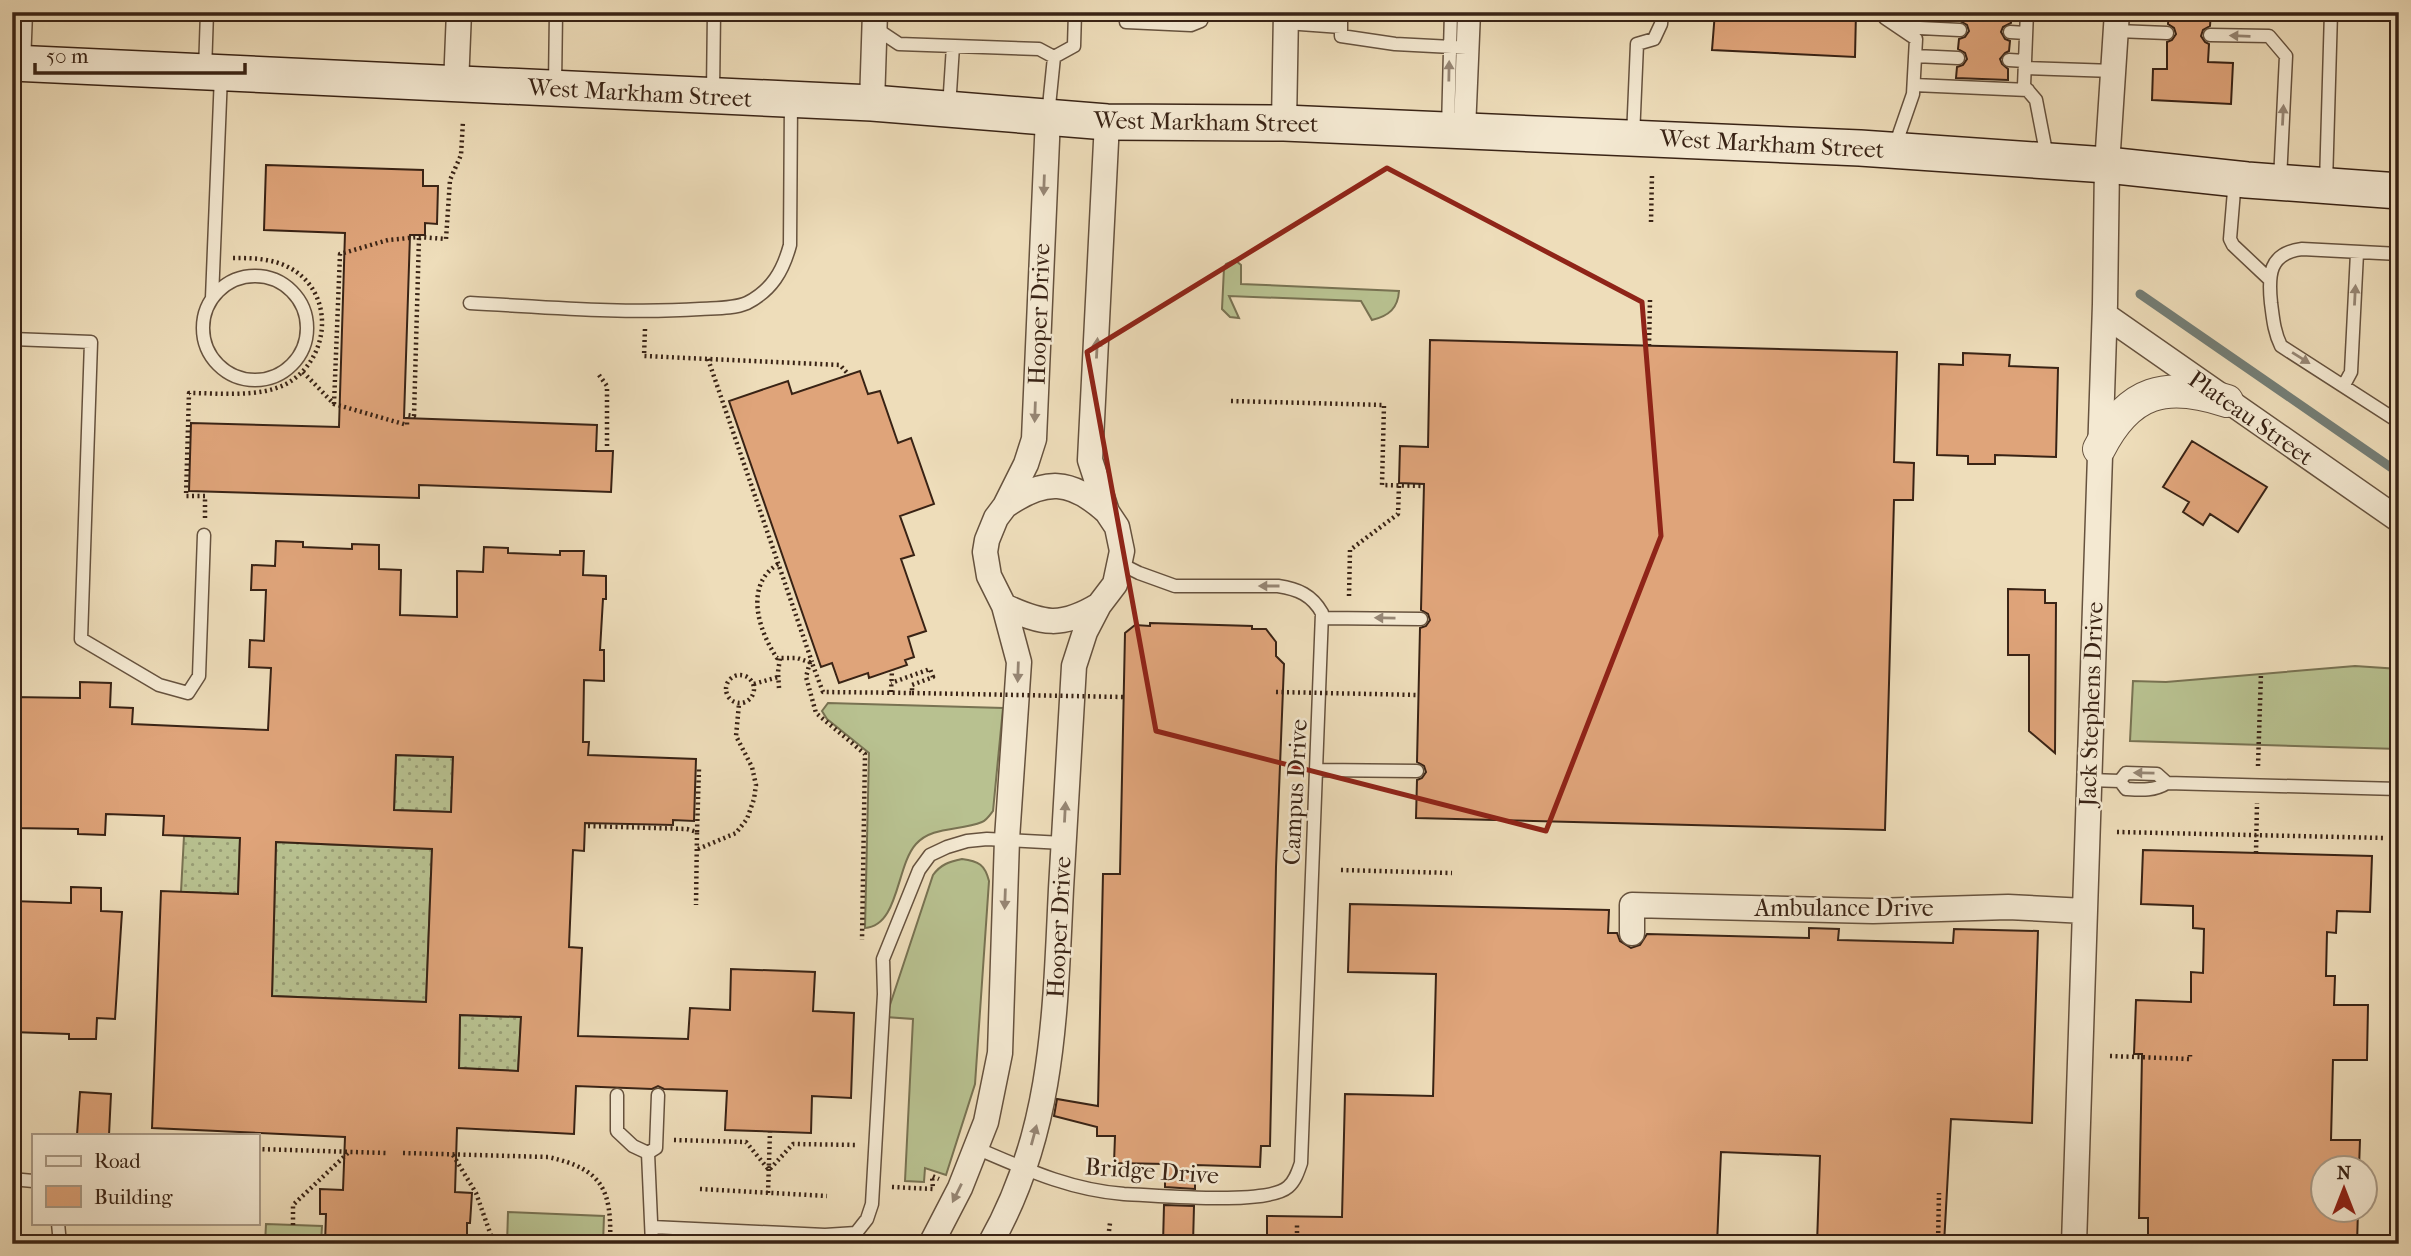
<svg xmlns="http://www.w3.org/2000/svg" width="2411" height="1256" font-family="'IM FELL French Canon',serif">
	<style>
		.grass { fill: #b8c190; stroke: #787252; stroke-width: 2 }
		.garden { fill: url(#garden-dots); stroke: #787252; stroke-width: 2 }
		.lines { fill: none; stroke-linecap: round; stroke-linejoin: round }
		.stream { stroke: #747e76; stroke-width: 9 }
		.building { fill: #dfa47a; stroke: #392315; stroke-width: 2; fill-rule: evenodd }
		.service-casing { stroke: #66523e; stroke-width: 15 }
		.minor-casing { stroke: #66523e; stroke-width: 27 }
		.tertiary-casing { stroke: #66523e; stroke-width: 34 }
		.secondary-casing { stroke: #392315; stroke-width: 38 }
		.path { stroke: #392315; stroke-width: 4.5; stroke-dasharray: 2 3.5; stroke-linecap: butt }
		.service { stroke: #f4e9d2; stroke-width: 12 }
		.minor { stroke: #f4e9d2; stroke-width: 24 }
		.tertiary { stroke: #f4e9d2; stroke-width: 32 }
		.secondary { stroke: #f4e9d2; stroke-width: 35 }
		.path-bridge { stroke: #392315; stroke-width: 4.5; stroke-dasharray: 2 3.5; stroke-linecap: butt }
		.oneway { fill: #968674 }
		.marked { fill: none; stroke: #8f2418; stroke-width: 5; stroke-linejoin: round }
		.labels { text-anchor: middle; stroke-width: 5; stroke-linejoin: round; paint-order: stroke }
		.street-label { font-size: 24px; fill: #392315; stroke: #f4e9d2 }
	</style>
	<defs>
		<pattern id="garden-dots" width="8" height="8" patternUnits="userSpaceOnUse" patternTransform="scale(1.75)"><rect width="8" height="8" fill="#b8c190"/><path d="M2 2h.1M6 6h.1" fill="none" stroke="#979c74" stroke-width="1.8" stroke-linecap="round"/></pattern>
	</defs>
	<rect width="100%" height="100%" fill="#eeddba"/>
	<filter id="stains"><feTurbulence type="fractalNoise" baseFrequency=".00286" numOctaves="4"/><feColorMatrix values="0 0 0 0 .2 0 0 0 0 .09 0 0 0 0 .02 0 0 0 .5 -.17"/></filter>
	<radialGradient id="worn" r=".72"><stop offset=".6" stop-color="#630" stop-opacity="0"/><stop offset="1" stop-color="#630" stop-opacity=".3"/></radialGradient>
	<!-- grass -->
	<path class="grass" d="M1235,260L1241,265V284L1399,291C1398,308 1389,316 1372,320L1361,301L1229,296L1239,318L1230,317L1222,309L1224,268L1226,264Z
		M2355,666L2399,669V749L2130,741L2133,681L2166,682Z
		M828,703L1003,708L993,811C990,815 986,821 982,822C960,831 932,826 916,844C896,866 899,926 865,928L869,753L827,719L822,711Z
		M962,859C979,861 985,865 989,881L975,1084L946,1175L925,1168L924,1182L905,1181L913,1019L886,1017L933,875C941,864 949,862 962,859Z
		M508,1212L604,1216L603,1244H507Z
		M266,1224L322,1226L321,1244H265Z"/>
	<!-- garden -->
	<path class="garden" d="M396,755L453,757L451,812L394,810Z
		M184,836L240,838L238,894L181,892Z
		M276,842L432,849L426,1002L272,996Z
		M460,1015L521,1017L518,1071L459,1068Z"/>
	<g class="lines">
		<!-- stream -->
		<path class="stream" d="M2140,294L2399,473"/>
	</g>
	<!-- building -->
	<path class="building" d="M1715,12H1856L1855,57L1712,50Z
		M1961,12H2011V23L2003,27L2001,32L2005,39L2010,41L2009,51L2005,53L2000,59L2002,64L2008,69V80L1956,78L1957,67L1963,65L1967,59L1965,53L1958,49L1959,39L1965,37L1969,31L1967,25L1960,21Z
		M2169,12H2211L2210,26L2203,30L2201,36L2205,42L2209,44L2208,62L2233,63L2231,104L2152,100L2153,69H2167V42L2172,40L2176,34L2174,28L2168,24Z
		M266,165L423,170V186H438L437,224L425,223V235H410L404,418L597,425L596,451H613L611,492L419,485V498L189,491L191,423L339,427L345,233L264,230Z
		M1430,340L1897,352L1894,462L1914,463L1913,500H1894L1885,830L1416,818L1417,780L1422,778L1426,772L1424,766L1417,762L1420,628L1426,626L1430,620L1428,614L1421,610L1424,484L1399,483L1400,446L1428,447Z
		M1963,353L2010,355L2009,366L2058,368L2056,457L1995,455V464H1968V456L1937,455L1939,364L1963,365Z
		M860,371L868,394L880,391L898,443L911,438L934,504L900,516L914,555L901,559L926,631L908,637L914,657L905,660L907,665L869,678L868,673L839,683L832,663L821,667L729,401L788,381L792,394Z
		M2192,441L2267,487L2238,532L2210,514L2203,525L2183,512L2189,502L2163,487Z
		M276,541L303,542V547L352,549V544L379,545V569L401,570L400,615L457,617V571L483,572L484,547L508,548V553L560,555V551H584L583,575L606,576V599H603L600,650H604V681L584,680L583,742H589L588,755L696,759L694,821L673,820V825L585,823L584,851L573,850L569,947L582,948L578,1036L688,1039L690,1008L730,1010L731,969L815,972L813,1011L854,1013L851,1098L812,1096L811,1133L725,1130L727,1091L664,1089L658,1086L652,1089L576,1086L574,1134L457,1128L455,1192L472,1193L470,1223H467V1244H325L326,1214H320V1189L343,1190L345,1137L152,1128L161,891L238,894L240,838L163,835L164,816L106,814L105,835L78,834V829L12,828V697L80,698V682L111,683L110,707L133,708L132,724L268,730L271,668L249,667L250,640L264,641L266,590H251L252,565L275,566ZM396,755L453,757L451,812L394,810ZM276,842L432,849L426,1002L272,996ZM460,1015L521,1017L518,1071L459,1068Z
		M2008,589L2045,590V603H2056L2055,753L2029,731V655H2008Z
		M1150,623L1252,626V629H1266L1276,642V656L1284,664L1276,867L1270,1146H1261L1260,1167L1195,1165V1189L1165,1187V1164L1114,1163L1115,1136H1097V1127L1054,1116L1057,1099L1098,1106L1103,874H1120L1125,633L1135,625L1150,626Z
		M2143,850L2372,856L2370,912L2337,911L2336,933L2327,932L2326,976H2335L2334,1005H2368L2367,1060H2333L2331,1140H2360L2359,1168H2323V1210H2358L2357,1244H2148V1218H2139L2142,1054H2134L2136,1000L2191,1002V972L2203,973L2204,929L2193,928V906L2141,904Z
		M71,887L101,888V911L122,912L115,1019L97,1018L96,1039H69V1034L12,1032V901L71,903Z
		M1350,904L1609,910L1608,933H1617L1620,941L1631,948L1640,945L1647,934L1809,938V928L1839,929L1838,940L1953,943L1954,929L2038,931L2032,1123L1951,1119L1944,1244H1817L1820,1156L1721,1152L1717,1244H1289V1239H1267V1216L1342,1217L1345,1094L1433,1096L1436,974L1348,972Z
		M80,1092L111,1094L109,1135H77Z
		M1164,1205L1194,1206L1193,1244H1163Z"/>
	<g class="lines">
		<!-- service casing -->
		<g class="service-casing">
			<path id="service" d="M1126,12V22L1191,25L1201,21L1204,12
				M1341,12V36L1395,44L1471,48
				M1885,12V18L1916,39L1913,94L1895,146
				M2027,12L2024,86L2036,100L2047,157
				M1286,23L1341,27
				M1900,27L1960,30
				M875,28L899,44L1039,49L1054,57L1048,116
				M2117,31L2167,33
				M2010,32L2026,33
				M2210,35L2269,36L2286,56L2280,180
				M1915,56L1958,58
				M1054,57L1074,46L1075,12
				M2009,60L2025,61
				M2025,68L2114,71
				M205,71L207,12
				M555,85L556,12
				M1914,85L2028,90
				M713,92L714,12
				M949,108L953,46
				M1448,129L1451,12
				M1460,129L1464,12
				M1469,130L1474,12
				M1633,137L1637,44L1654,39L1661,24L1662,12
				M2235,179L2230,239L2233,245L2268,278
				M2326,183L2331,12
				M2399,254L2302,249C2269,253 2268,275 2271,303C2273,318 2274,332 2281,346L2399,422
				M203 328a52 52 0 1 1 104 0a52 52 0 1 1-104 0Z
				M212,298L221,75
				M470,303C547,307 623,314 700,309C715,308 733,309 747,303C772,290 783,271 790,245L791,100
				M12,339L91,342L81,639L159,685L188,693L199,676L204,535
				M2344,385L2351,372L2357,253
				M1323,618L1421,619
				M1318,770L1417,771
				M2089,780L2120,781L2126,789C2142,790 2154,791 2167,783L2399,789
				M2120,781L2126,773L2157,774L2167,783
				M617,1095V1131L633,1146L648,1153
				M976,1148C1025,1169 1070,1190 1124,1194C1156,1195 1266,1206 1288,1187C1295,1181 1298,1172 1301,1163L1322,613C1312,595 1298,589 1278,586H1175L1139,573L1119,563
				M648,1153L652,1244
				M648,1153L656,1148L658,1095
				M12,1179L33,1181
				M58,1223L60,1244
				M652,1227L825,1235L856,1233L867,1219L872,1204L884,994L883,959L919,870L930,855L947,847L967,841L987,839L1063,843
				M715,1244V1230"/>
		</g>
		<!-- minor casing -->
		<g class="minor-casing">
			<path id="minor" d="M18,64L20,12
				M456,85L459,12
				M872,103L875,12
				M1284,123L1286,12
				M2105,315L2399,520
				M1005,506C1045,478 1071,479 1107,512
				M1004,606C1043,624 1061,628 1099,605
				M1632,933V905L1873,911L2008,907L2085,911
				M931,1244L960,1188L986,1122L1000,1053L1007,839L1019,662L1004,606L989,576L985,552L987,540L996,518L1005,506L1026,464L1034,439L1048,117
				M990,1244C1054,1132 1055,1013 1061,889C1065,814 1070,740 1074,666L1085,632L1099,605L1115,584L1122,551L1117,527L1107,512L1090,460L1107,122
				M2074,1244L2105,304L2107,165L2117,12"/>
		</g>
		<!-- tertiary casing -->
		<g class="tertiary-casing">
			<path id="tertiary" d="M2099,449C2129,390 2166,381 2227,401"/>
		</g>
		<!-- secondary casing -->
		<g class="secondary-casing">
			<path id="secondary" d="M12,63L872,103L1107,122L1284,123L1860,148L2107,165L2247,180L2399,191"/>
		</g>
		<!-- path -->
		<path class="path" d="M1651,222L1652,174
			M645,329L644,356L840,365L849,375
			M1649,346L1650,300
			M708,359L812,662
			M303,372L334,404L407,425V415L414,416L419,237
			M599,375L607,386V449
			M1231,401L1384,405L1382,485L1424,486
			M334,404L340,254L388,240L419,237L446,239L450,180L461,155L463,121
			M205,518V496H186L189,393C219,393 259,398 286,384C332,359 336,289 286,266C269,258 250,258 232,258
			M778,564C744,585 758,630 777,658H797L812,663L823,692L912,693V685L933,677L930,669L891,683
			M1349,596L1350,550L1398,514L1399,486
			M810,662L806,677L816,713L865,754L862,940
			M726 689a14 14 0 1 1 28 0a14 14 0 1 1-28 0Z
			M754,684L778,677
			M779,688L778,672L780,658
			M891,692L892,670
			M2258,766L2261,673
			M588,826L687,829L697,832L696,905
			M697,832L699,768
			M2117,832L2384,838
			M698,849L736,833L747,819L754,799L756,785L752,767L736,736L739,704
			M2256,853L2257,803
			M1341,870L1452,873
			M2110,1056L2190,1059V1055
			M674,1140L746,1142L769,1170L793,1144L858,1145
			M257,1149L386,1153
			M403,1153L548,1157C603,1169 612,1190 610,1244
			M453,1155L476,1193L494,1244
			M892,1187L933,1189L932,1176L939,1179
			M700,1189L827,1196
			M768,1193L770,1132
			M293,1225V1205L349,1152
			M1109,1231L1110,1223
			M1297,1244V1225
			M1938,1244L1939,1193"/>
		<!-- service -->
		<use href="#service" class="service"/>
		<!-- minor -->
		<use href="#minor" class="minor"/>
		<!-- tertiary -->
		<use href="#tertiary" class="tertiary"/>
		<!-- secondary -->
		<use href="#secondary" class="secondary"/>
		<!-- path-bridge -->
		<path class="path-bridge" d="M1276,692L1419,695
			M912,693L1124,697"/>
	</g>
	<!-- one-way arrows -->
	<defs><path id="oneway-solid" d="M-6-.8H1V-3.2L6.5 0L1 3.2V.8H-6Z" transform="scale(1.75)"/></defs>
	<g class="oneway">
		<use href="#oneway-solid" transform="translate(2240 36) rotate(-178)"/>
		<use href="#oneway-solid" transform="translate(1449 71) rotate(-89)"/>
		<use href="#oneway-solid" transform="translate(2283 115) rotate(-87)"/>
		<use href="#oneway-solid" transform="translate(1044 185) rotate(92)"/>
		<use href="#oneway-solid" transform="translate(2355 295) rotate(-87)"/>
		<use href="#oneway-solid" transform="translate(1097 348) rotate(-87)"/>
		<use href="#oneway-solid" transform="translate(2301 358) rotate(32)"/>
		<use href="#oneway-solid" transform="translate(1035 412) rotate(92)"/>
		<use href="#oneway-solid" transform="translate(1269 586) rotate(-180)"/>
		<use href="#oneway-solid" transform="translate(1385 618) rotate(-179)"/>
		<use href="#oneway-solid" transform="translate(1018 672) rotate(92)"/>
		<use href="#oneway-solid" transform="translate(2144 773) rotate(-179)"/>
		<use href="#oneway-solid" transform="translate(1065 812) rotate(-87)"/>
		<use href="#oneway-solid" transform="translate(1005 899) rotate(92)"/>
		<use href="#oneway-solid" transform="translate(1034 1135) rotate(-75)"/>
		<use href="#oneway-solid" transform="translate(957 1193) rotate(116)"/>
	</g>
	<!-- marked area -->
	<path class="marked" d="M1387,168L1642,302L1661,536L1546,831L1156,731L1087,352Z"/>
	<g class="labels">
		<!-- street labels -->
		<g class="street-label">
			<text transform="translate(640 93) rotate(3)" y="8">West Markham Street</text>
			<text transform="translate(1206 122) rotate(1)" y="8">West Markham Street</text>
			<text transform="translate(1772 144) rotate(3)" y="8">West Markham Street</text>
			<text transform="translate(1039 314) rotate(-88)" y="8">Hooper Drive</text>
			<text transform="translate(2251 418) rotate(35)" y="8">Plateau Street</text>
			<text transform="translate(2091 704) rotate(-88)" y="8">Jack Stephens Drive</text>
			<text transform="translate(1295 792) rotate(-87)" y="8">Campus Drive</text>
			<text x="1844" y="916">Ambulance Drive</text>
			<text transform="translate(1059 927) rotate(-87)" y="8">Hooper Drive</text>
			<text transform="translate(1152 1171) rotate(4)" y="8">Bridge Drive</text>
		</g>
	</g>
	<!-- margin -->
	<rect width="2411" height="1256" fill="none" stroke="#eeddba" stroke-width="42"/>
	<rect x="14" y="14" width="2383" height="1228" fill="none" stroke="#392315" stroke-width="3.5"/>
	<rect x="21" y="21" width="2369" height="1214" fill="none" stroke="#392315" stroke-width="2"/>
	<!-- legend -->
	<rect x="32" y="1134" width="228" height="91" fill="#f4e9d2" stroke="#a99a86" stroke-width="2"/>
	<rect x="46" y="1156" width="35" height="10" fill="#f4e9d2" stroke="#a99a86" stroke-width="2"/>
	<text x="94" y="1168" font-size="21" fill="#392315">Road</text>
	<rect x="46" y="1186" width="35" height="21" fill="#dfa47a" stroke="#a99a86" stroke-width="2"/>
	<text x="94" y="1204" font-size="21" fill="#392315">Building</text>
	<!-- north arrow -->
	<g transform="translate(2344 1189)"><circle r="33" fill="#f4e9d2" stroke="#a99a86" stroke-width="2"/>
	<path d="M0-5L12 26L0 18L-12 26Z" fill="#8f2418"/>
	<text y="-10" font-size="19" font-weight="bold" text-anchor="middle" fill="#392315">N</text>
	</g>
	<!-- scale -->
	<path d="M35 63v10h210v-10" fill="none" stroke="#392315" stroke-width="3.5"/>
	<text x="46" y="63" font-size="21" fill="#392315" stroke="#f4e9d2" stroke-width="5" paint-order="stroke">50 m</text>
	<rect width="100%" height="100%" filter="url(#stains)"/>
	<rect width="100%" height="100%" fill="url(#worn)"/>
</svg>
